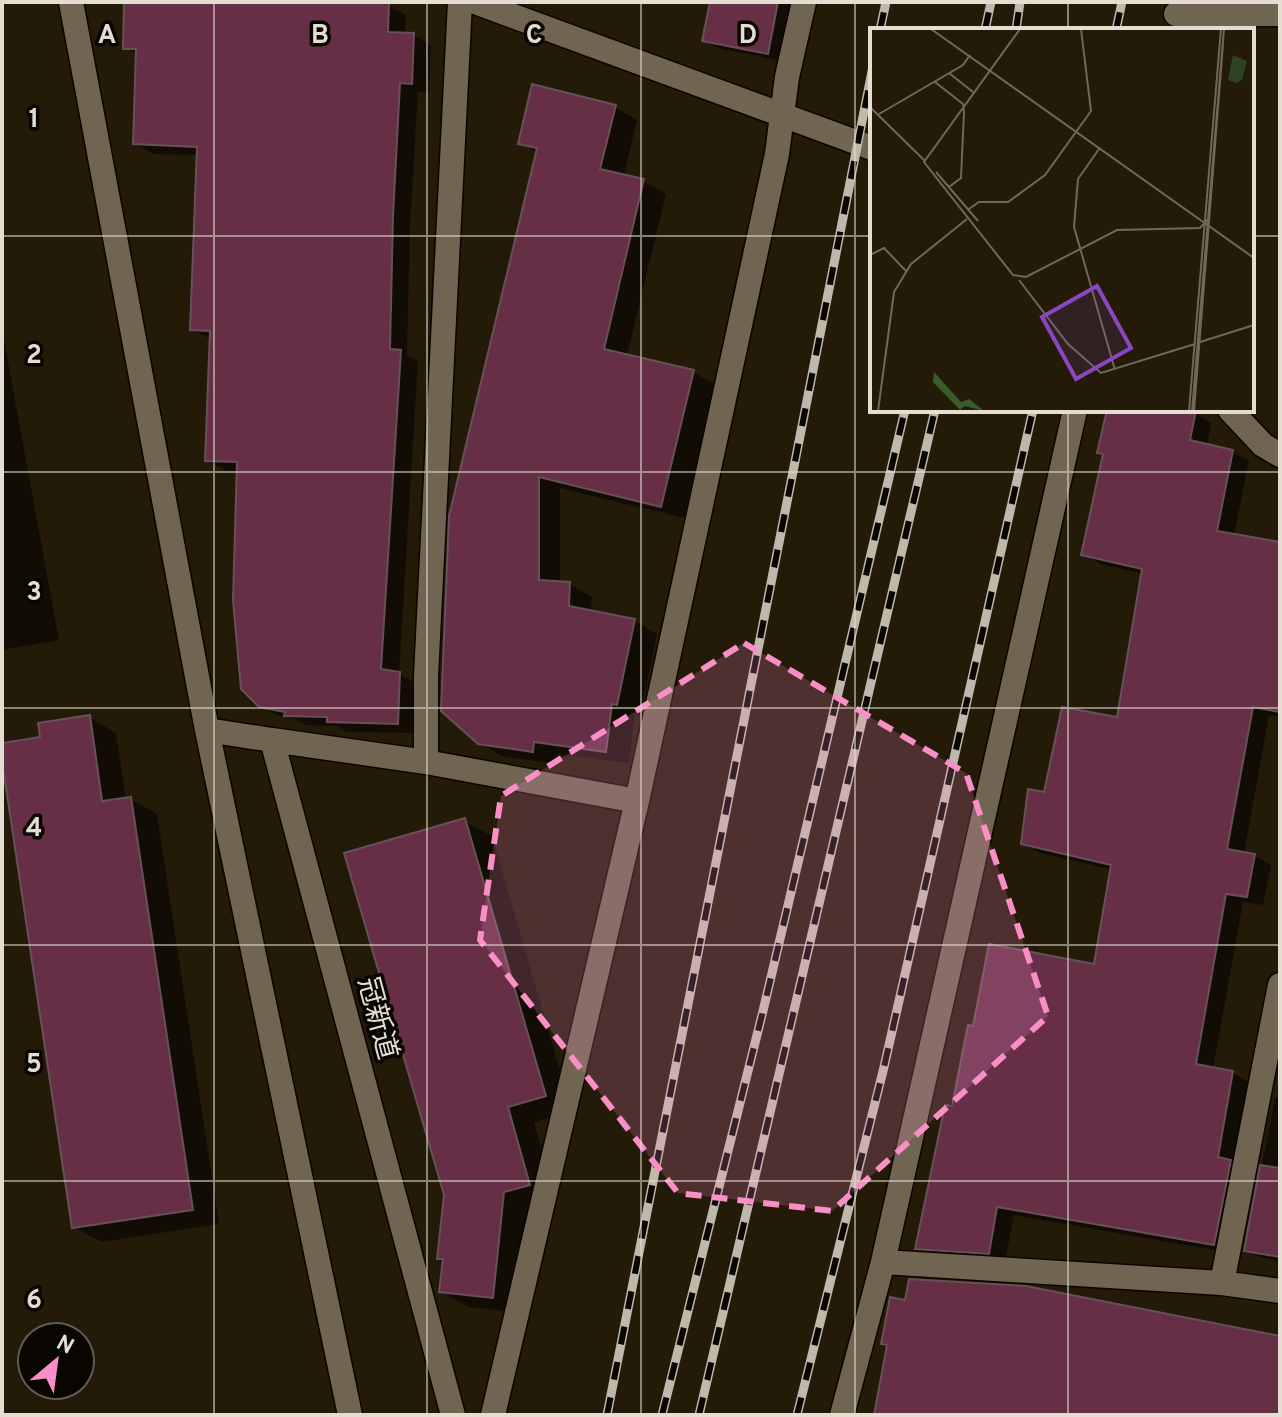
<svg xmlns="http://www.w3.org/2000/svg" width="1282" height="1417" font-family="Overpass,'Noto Sans JP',sans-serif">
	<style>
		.shadow { fill: #0007 }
		.building { fill: #662f45; stroke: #675058; stroke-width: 2 }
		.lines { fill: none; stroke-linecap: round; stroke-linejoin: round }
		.minor-casing { stroke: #0c0500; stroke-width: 27 }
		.minor { stroke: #706551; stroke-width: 24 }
		.rail-casing { stroke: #bfb9ab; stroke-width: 9 }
		.rail { stroke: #090602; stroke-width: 6; stroke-dasharray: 18; stroke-linecap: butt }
		.marked { fill: #fa8fc7; fill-opacity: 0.2; stroke: #fa8fc7; stroke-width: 6; stroke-dasharray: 16 10; stroke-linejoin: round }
		.grid { fill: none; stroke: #e4ded2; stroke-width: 2; stroke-opacity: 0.55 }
		.labels { text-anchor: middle; stroke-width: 7; stroke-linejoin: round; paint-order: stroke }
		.street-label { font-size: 28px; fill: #e4ded2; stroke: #090602 }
		.inset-road { fill: none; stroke: #706859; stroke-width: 2 }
		.view { fill: #8b47c2; fill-opacity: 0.15; stroke: #8b47c2; stroke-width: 4 }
		.inset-edge { fill: none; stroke: #e4ded2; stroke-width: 4 }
		.grid-label { font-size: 26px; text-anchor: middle; font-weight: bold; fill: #e4ded2; stroke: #090602; stroke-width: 7; stroke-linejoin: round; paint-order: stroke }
	</style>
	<rect width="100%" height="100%" fill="#231a08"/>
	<!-- shadow -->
	<path class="shadow" d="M126,2L388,5L406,15L405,34L413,35L431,45L429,93L418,92L410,227L407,356L418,362L399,674L417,684L416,733L347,732L337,726L305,725L295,719L279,716L260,706L239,471L225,470L207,460L212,340L192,329L199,155L153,154L135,143L138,55L125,48Z
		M712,2H793L781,61L718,48L705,40Z
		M615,107L637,120L624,176L643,181L666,194L627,356L693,372L716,385L684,518L560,488V583L570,584L592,597L591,612L635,621L657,634L640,716L635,715L629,763L556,754L555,764L502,756L479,743L538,153L521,143Z
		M2,329L59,640L2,650Z
		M1109,410H1180L1195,413L1211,423L1207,446L1233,452L1249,461L1234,536L1280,544V717L1269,715L1244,854L1254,855L1271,865L1263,905L1243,902L1213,1069L1233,1073L1249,1082L1231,1253L1014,1215L1005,1262L934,1258L917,1248L975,1028L1096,967L1113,870L1040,853L1023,843L1045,795L1118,719L1144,574L1100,564L1083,554L1105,455L1099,452Z
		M89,717L116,733L126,800L130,799L157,814L219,1224L101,1242L74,1227L2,747V745L42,739Z
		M464,821L492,836L572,1112L534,1122L556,1200L531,1207L520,1313L468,1307L441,1291L445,1261L439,1258L446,1195Z
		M1275,1098H1280V1261L1259,1257L1246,1250Z"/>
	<!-- building -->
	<path class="building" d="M124,2L389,3L388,32L414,33L412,84L400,83L393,216L390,349L401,350L381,669L400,672L398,724L327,722V717L284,716L285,712L259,707L241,689L233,600L237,462L205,461L210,331L190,330L197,147L133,144L136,49H123Z
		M710,2H778L768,54L702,41Z
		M532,84L616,105L600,169L644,179L604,349L694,370L661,507L539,477V580L570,582L569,606L635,619L617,705L612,704L606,752L534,742L533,752L478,744L441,711L449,516L537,148L518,144Z
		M1107,410H1196L1190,440L1233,450L1217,531L1280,542V712L1253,707L1227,849L1255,854L1247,897L1226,894L1196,1064L1233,1071L1218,1157L1231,1160L1214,1245L997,1207L989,1254L915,1249L945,1105L952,1106L968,1025L973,1026L989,944L1094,964L1111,865L1021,844L1028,789L1044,792L1062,707L1117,717L1142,569L1081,555L1103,454L1097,453Z
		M90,715L102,801L131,797L193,1210L72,1228L2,761V743L40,737L38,723Z
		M465,818L546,1096L508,1107L530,1185L504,1192L493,1298L439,1292L443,1259H437L444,1195L344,853Z
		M1260,1165L1280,1168V1257L1244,1251Z
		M909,1279L1026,1286L1280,1336V1415H874L887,1345L881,1344L890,1297L905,1300Z"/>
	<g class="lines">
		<!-- minor casing -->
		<g class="minor-casing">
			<path id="minor" d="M71,2L207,730L272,740L453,1415
				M475,2L872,148
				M1176,14H1280
				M1230,410L1263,445L1280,455
				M207,730L350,1415
				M272,740L426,762L637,801
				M426,762V676L460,2
				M883,1262L1222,1283L1280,1291
				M1222,1283L1280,985
				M493,1415L637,801L777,154L787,77L804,2
				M842,1415L883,1262L1075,410"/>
		</g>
		<!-- minor -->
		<use href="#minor" class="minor"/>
		<!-- rail casing -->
		<g class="rail-casing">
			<path id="rail" d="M880,30L886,2
				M985,30L991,2
				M1016,30L1020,2
				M1116,30L1122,2
				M607,1415L872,71
				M662,1415L763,1011L905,410
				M699,1415L935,410
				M797,1415L884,1067L1033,410"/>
		</g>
		<!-- rail -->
		<use href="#rail" class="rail"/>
	</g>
	<!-- marked area -->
	<path class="marked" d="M744,643L966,773L1048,1016L832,1211L678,1193L480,940L501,796Z"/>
	<!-- grid -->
	<path class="grid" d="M214,2V1415M427,2V1415M641,2V1415M855,2V1415M1068,2V30M2,236H872M1252,236H1280M1068,410V1415M2,472H1280M2,708H1280M2,945H1280M2,1181H1280"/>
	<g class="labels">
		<!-- street labels -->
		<g class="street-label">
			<text transform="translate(379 1018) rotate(75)" y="10">冠新道</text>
		</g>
	</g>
	<!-- overview -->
	<g transform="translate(870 28)">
		<rect width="384" height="384" fill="#231a08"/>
		<path d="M363,27L377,33L372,52L366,55L358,52Z" fill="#2d4323"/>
		<path d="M64,344L91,374L99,371L114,383L95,378L90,382L63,354Z" fill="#3a5b2a"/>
		<path class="inset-road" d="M61,1L384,230M150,1L54,134L143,247L156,249L247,202L330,200L340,189M79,45L103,64M65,54L93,76L94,84L91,150L79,159M0,79L54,132M9,86L93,37L100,27M229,121L208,151L204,199L245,342M66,144L108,193M99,181L109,174H138L175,147L221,83L211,1M0,227L14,220L36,243M149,252L198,316L231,345L325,316M330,314L384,297M8,383L24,264L41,236L97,191M319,383L351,1M322,383L354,1M324,383L353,16"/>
		<path class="view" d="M227,258L261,320L206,351L172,289Z"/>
		<rect width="384" height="384" class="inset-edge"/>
	</g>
	<g class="grid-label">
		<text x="107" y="43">A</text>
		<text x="320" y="43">B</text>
		<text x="534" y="43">C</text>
		<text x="748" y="43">D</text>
		<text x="34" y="127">1</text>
		<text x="34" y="363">2</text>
		<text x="34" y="600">3</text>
		<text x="34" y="836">4</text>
		<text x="34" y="1072">5</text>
		<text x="34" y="1308">6</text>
	</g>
	<!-- border -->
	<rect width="1282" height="1417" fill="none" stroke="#e4ded2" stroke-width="8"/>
	<!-- north arrow -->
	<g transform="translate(56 1361) rotate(29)"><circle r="38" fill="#090602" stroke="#615c55" stroke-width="2"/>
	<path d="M0-6L14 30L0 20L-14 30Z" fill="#fa8fc7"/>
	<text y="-12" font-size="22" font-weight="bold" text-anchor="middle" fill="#e4ded2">N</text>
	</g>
</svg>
